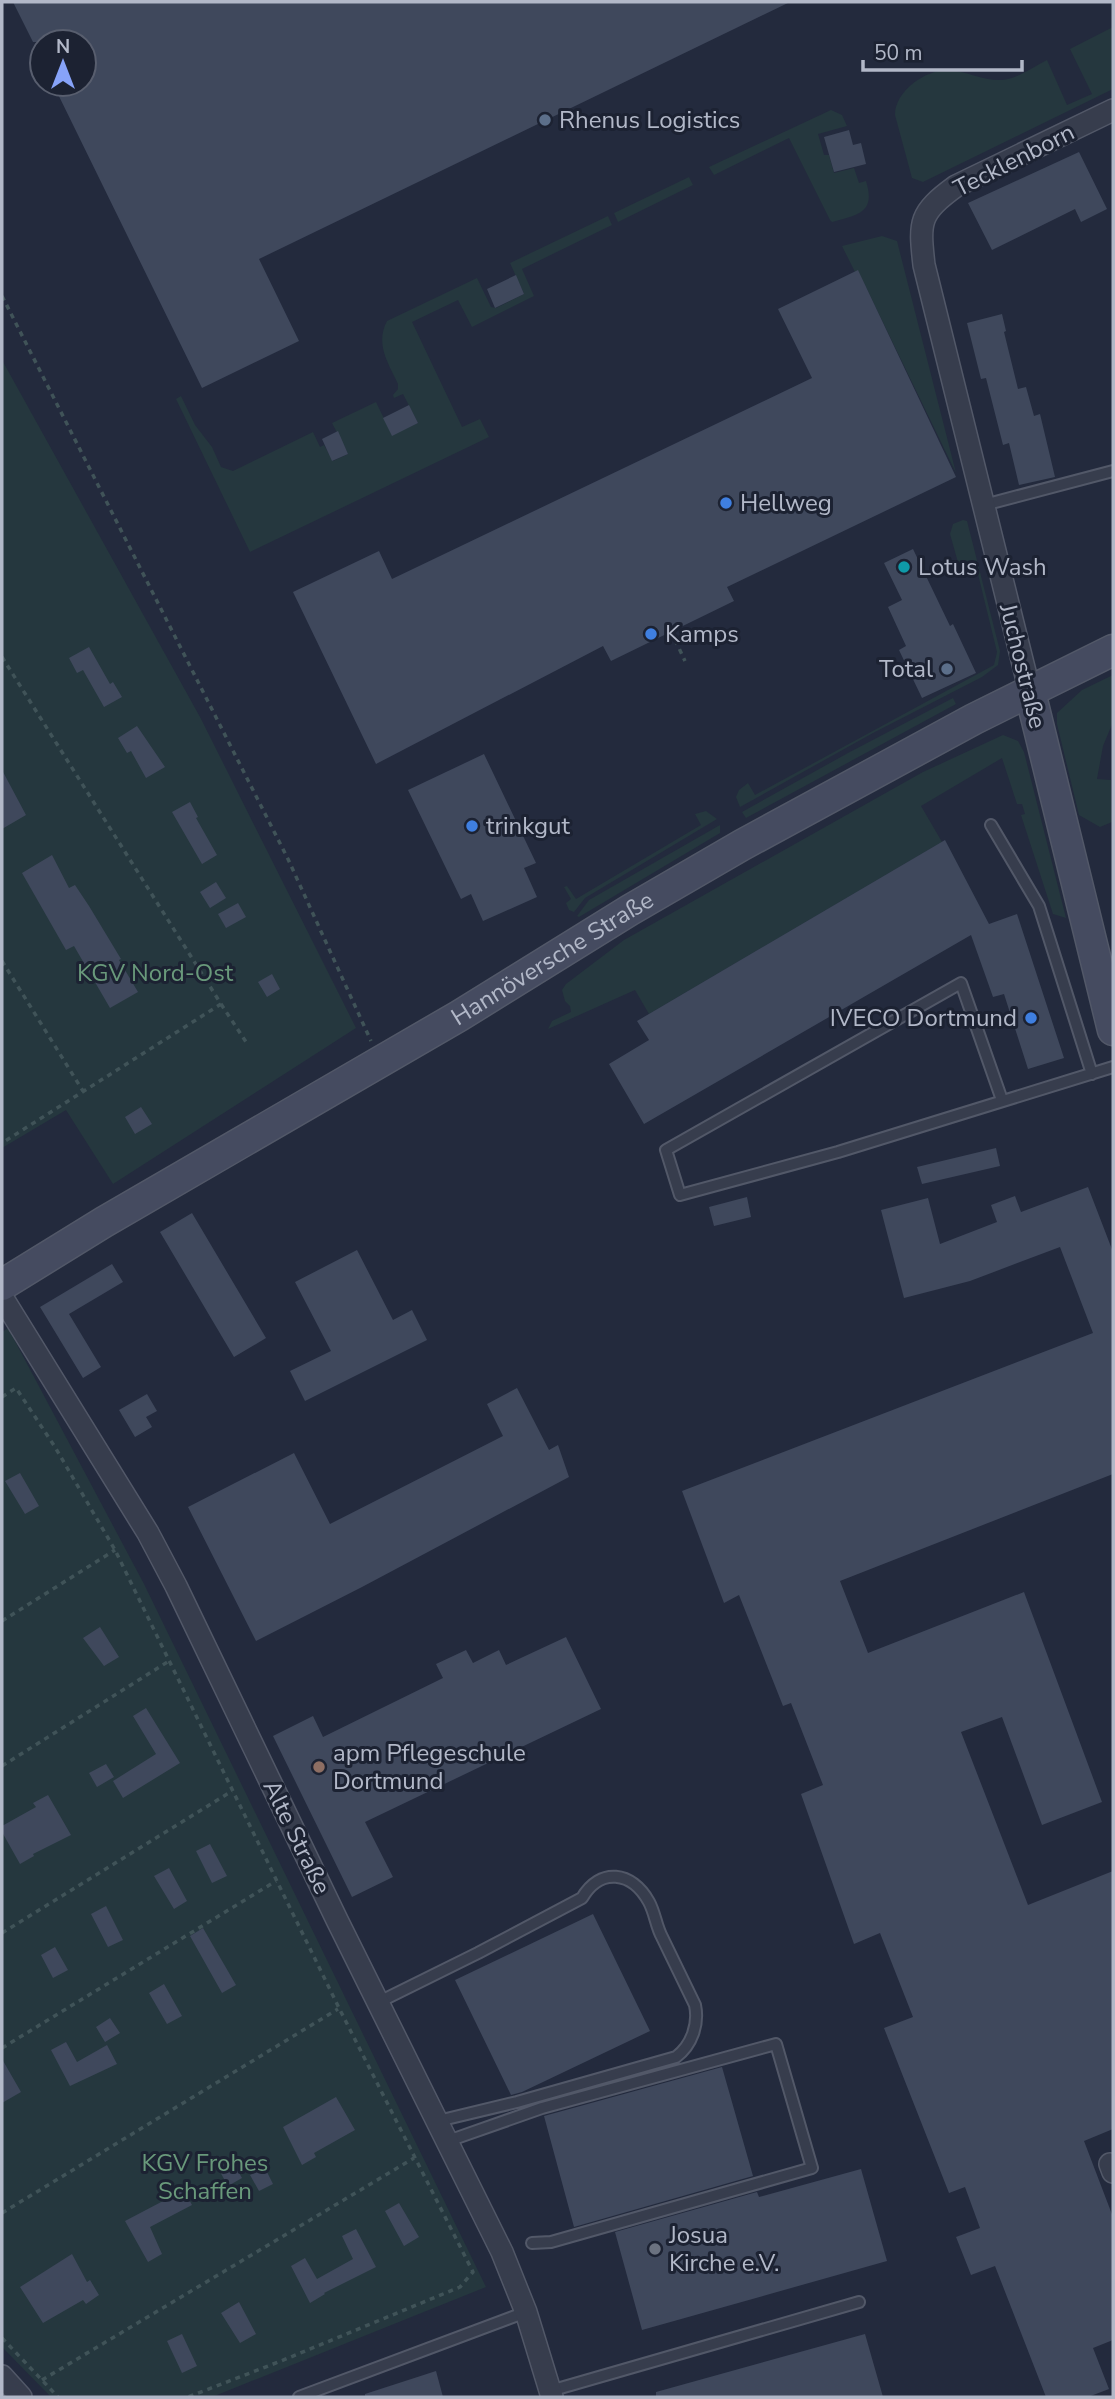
<svg xmlns="http://www.w3.org/2000/svg" width="1115" height="2399" font-family="'Nunito Sans',sans-serif">
	<style>
		.green { fill: #25373e }
		.building { fill: #3f485c }
		.lines { fill: none; stroke-linecap: round; stroke-linejoin: round }
		.lane-casing { stroke: #525868; stroke-width: 14 }
		.street-casing { stroke: #525868; stroke-width: 24 }
		.secondary-casing { stroke: #525868; stroke-width: 33 }
		.path { stroke: #405358; stroke-width: 3.5; stroke-dasharray: 5 5; stroke-linecap: butt }
		.lane { stroke: #373d4d; stroke-width: 10 }
		.street { stroke: #373d4d; stroke-width: 21 }
		.secondary { stroke: #454b60; stroke-width: 30 }
		.service-dot { fill: #5c6f8a; stroke: #1c2232; stroke-width: 2.5 }
		.shop-dot { fill: #3f7fe0; stroke: #1c2232; stroke-width: 2.5 }
		.culture-dot { fill: #0f9aa8; stroke: #1c2232; stroke-width: 2.5 }
		.education-dot { fill: #8d6e63; stroke: #1c2232; stroke-width: 2.5 }
		.worship-dot { fill: #6b7280; stroke: #1c2232; stroke-width: 2.5 }
		.labels { text-anchor: middle; stroke-width: 6; stroke-linejoin: round; paint-order: stroke }
		.poi-label { font-size: 24px; fill: #b2b8c8; stroke: #1c2232; text-anchor: start }
		.street-label { font-size: 24px; fill: #b2b8c8; stroke: #1c2232 }
		.park-label { font-size: 24px; fill: #69997b; stroke: #1c2232 }
	</style>
	<rect width="100%" height="100%" fill="#232a3d"/>
	<!-- green -->
	<path class="green" d="M1113,27V89L923,182L912,178L895,115C895,91 925,70 948,70C966,71 984,81 1002,80C1017,79 1033,67 1047,60L1067,105L1092,94L1070,49Z
		M831,110L842,115L847,126L818,134L824,155H829L834,173L854,168L859,183L866,181C876,213 858,215 832,222L830,220L789,138L714,175L709,167Z
		M689,177L693,185L618,222L614,213Z
		M608,216L612,225L522,269L534,296L472,327L458,300L412,322L462,427L480,419L489,437L250,552L176,399L181,396L195,425L212,447L221,467L233,471L313,432L320,447L324,445L333,461L348,454L332,423L376,402L392,435L418,423L403,394L394,398L393,395L398,389V384C388,363 375,344 387,321L477,278L491,307L496,308L524,294L510,263Z
		M882,236L897,241L956,473L858,271L855,272L842,246Z
		M2,360L200,717L356,1028L113,1184L66,1110L2,1148Z
		M963,520L967,521L1000,651L998,665L982,677L873,733L740,807L736,797L739,790L748,783L755,795L994,665L997,652L976,566H959L950,534L953,524Z
		M1113,675V722L1103,746L1097,779L1111,780L1112,822L1100,827L1079,815L1057,724V713L1082,690Z
		M953,698L956,704L746,818L742,812L848,753Z
		M1003,735L1018,741L1024,752L1066,918L1053,914L1021,815L1025,814L1022,804H1017L1002,758L921,806L942,842L649,1014L635,990L548,1029L552,1021L571,1012L570,1006L565,1001L562,990L566,984L624,940L923,772Z
		M706,811L717,819L585,898L574,912L569,910L566,903L571,899L564,887L567,886L576,899L701,825L695,814Z
		M720,825V833L579,917L577,916L589,900Z
		M8,1328L144,1584L486,2287L212,2397H51L2,2347V1332Z"/>
	<!-- building -->
	<path class="building" d="M13,2H790L259,259L299,341L202,388L53,84H84V42H33Z
		M849,130L853,145L861,143L866,164L834,172L824,137Z
		M1079,152L1107,209L1081,222L1075,209L992,250L968,203Z
		M858,270L956,477L727,587L734,601L611,661L603,646L376,764L293,592L379,551L392,579L812,378L778,309Z
		M516,275L524,294L495,308L487,289Z
		M1002,314L1006,331L1004,332L1018,389L1026,387L1034,416L1040,414L1055,477L1019,485L1009,443L1003,445L986,378L981,379L967,323Z
		M409,405L418,423L392,436L383,418Z
		M338,431L348,454L332,461L322,439Z
		M913,549L950,626L953,624L976,673L922,698L899,650L906,646L888,607L902,600L884,563Z
		M89,647L110,684L113,682L122,697L104,707L83,670L77,673L69,658Z
		M137,726L165,767L146,778L131,751L127,753L118,738Z
		M484,754L536,863L524,868L537,897L483,921L471,894L461,899L408,790Z
		M2,770L26,815L2,829Z
		M190,802L198,817L196,818L217,855L202,864L172,812Z
		M945,840L989,924L1017,914L1064,1058L1028,1069L1004,994L993,997L971,935L644,1124L609,1064L649,1040L637,1021Z
		M52,855L69,888L75,885L89,906L121,959L119,960L138,992L110,1008L74,946L66,950L22,873Z
		M216,882L226,898L210,908L200,892Z
		M238,903L246,917L226,928L218,914Z
		M272,974L280,989L267,997L258,982Z
		M141,1107L152,1124L135,1134L125,1117Z
		M996,1148L1000,1166L922,1184L917,1167Z
		M1088,1187L1113,1252V1474L840,1581L868,1653L1024,1592L1102,1802L1042,1825L1002,1717L961,1732L1028,1905L1113,1871V2129L1084,2141L1113,2217V2340L1093,2348L1109,2389L1088,2397H1046L995,2266L971,2275L956,2237L980,2228L965,2187L949,2193L884,2028L913,2017L880,1933L854,1944L801,1794L823,1785L791,1703L783,1706L739,1595L724,1603L682,1491L1093,1333L1060,1247L970,1281L904,1298L881,1210L928,1198L940,1244L997,1222L991,1205L1015,1196L1021,1212Z
		M747,1197L751,1217L714,1226L709,1207Z
		M192,1213L266,1338L234,1357L160,1232Z
		M357,1250L393,1320L412,1310L427,1340L305,1401L290,1371L331,1351L295,1282Z
		M112,1264L123,1282L69,1314L101,1367L83,1378L40,1307Z
		M517,1388L549,1450L558,1445L569,1477L362,1587L256,1641L188,1507L294,1453L330,1524L503,1436L487,1404Z
		M147,1394L157,1411L146,1417L152,1427L135,1437L119,1410Z
		M20,1473L39,1506L25,1514L5,1481Z
		M100,1627L119,1657L104,1666L83,1638Z
		M566,1637L601,1709L365,1822L393,1877L352,1897L273,1736L313,1716L323,1737L443,1678L436,1664L466,1650L473,1663L499,1650L506,1665Z
		M146,1708L180,1763L123,1798L113,1781L156,1754L133,1716Z
		M106,1764L114,1777L97,1787L89,1773Z
		M48,1795L71,1835L33,1854L34,1856L20,1864L2,1832V1826L36,1807L33,1803Z
		M210,1844L227,1876L212,1883L196,1851Z
		M169,1868L187,1901L174,1909L154,1876Z
		M106,1906L123,1940L108,1947L91,1914Z
		M593,1914L650,2031L522,2092L511,2095L455,1980Z
		M203,1928L236,1985L222,1993L190,1936Z
		M55,1947L68,1970L53,1978L41,1955Z
		M164,1984L182,2016L167,2024L149,1993Z
		M110,2018L120,2033L105,2042L96,2027Z
		M66,2042L77,2062L107,2045L117,2064L70,2086L51,2050Z
		M2,2059L21,2092L2,2103Z
		M722,2067L753,2176L574,2227L544,2116Z
		M336,2097L355,2130L314,2153L316,2157L302,2165L283,2127Z
		M233,2162L242,2178L228,2186L219,2170Z
		M265,2168L273,2184L259,2191L250,2175Z
		M861,2169L887,2261L642,2330L615,2232L757,2192L759,2197Z
		M184,2190L192,2205L150,2227L162,2254L148,2262L125,2221Z
		M399,2203L419,2237L404,2246L385,2211Z
		M356,2229L376,2267L324,2293L325,2294L310,2303L291,2266L305,2258L317,2279L353,2259L342,2236Z
		M72,2254L87,2282L90,2280L99,2295L86,2304L83,2300L43,2323L20,2287Z
		M239,2302L256,2334L240,2343L221,2313Z
		M182,2334L197,2366L182,2373L167,2341Z
		M865,2334L883,2397H656V2392Z
		M436,2371L443,2397H365V2394Z"/>
	<g class="lines">
		<!-- lane casing -->
		<g class="lane-casing">
			<path id="lane" d="M984,505L1113,471
				M991,825L1039,906L1092,1074
				M1002,1100L961,983L666,1150L680,1195L838,1152L1113,1067
				M379,2002L478,1953L582,1898C600,1867 632,1871 649,1902C655,1913 656,1926 662,1937C673,1960 684,1982 695,2005C699,2024 692,2045 676,2057L517,2102L438,2121
				M448,2141L542,2108L776,2044L812,2168L551,2242L532,2243
				M550,2391L859,2302
				M299,2397L526,2312"/>
		</g>
		<!-- street casing -->
		<g class="street-casing">
			<path id="street" d="M1030,692L924,265C919,221 919,213 956,186L1113,110
				M2,1297L148,1533L176,1586L337,1920L502,2252L526,2312L552,2397
				M1110,2164L1113,2172
				M2,2376L21,2397"/>
		</g>
		<!-- secondary casing -->
		<g class="secondary-casing">
			<g id="secondary">
				<path d="M1030,692L1113,1030"/>
				<path id="s1" d="M2,1285L104,1222L459,1016L630,910L742,845L974,719L1113,650"/>
			</g>
		</g>
		<!-- path -->
		<path class="path" d="M2,296L288,859L371,1041
			M671,631L685,661
			M2,657L221,1004L2,1143
			M2,961L83,1091
			M221,1004L248,1045
			M2,1397L16,1388L55,1447L115,1550L339,2008L473,2272L460,2287L281,2361L188,2397
			M2,1621L115,1550
			M2,1766L169,1661
			M2,1933L232,1791
			M2,2048L276,1881
			M2,2213L338,2009
			M2,2338L58,2397
			M42,2380L414,2158"/>
		<!-- lane -->
		<use href="#lane" class="lane"/>
		<!-- street -->
		<use href="#street" class="street"/>
		<!-- secondary -->
		<use href="#secondary" class="secondary"/>
	</g>
	<!-- markers -->
	<g class="service-dot">
		<circle cx="545" cy="120" r="7"/>
		<circle cx="947" cy="669" r="7"/>
	</g>
	<g class="shop-dot">
		<circle cx="726" cy="503" r="7"/>
		<circle cx="651" cy="634" r="7"/>
		<circle cx="472" cy="826" r="7"/>
		<circle cx="1031" cy="1018" r="7"/>
	</g>
	<circle class="culture-dot" cx="904" cy="567" r="7"/>
	<circle class="education-dot" cx="319" cy="1767" r="7"/>
	<circle class="worship-dot" cx="655" cy="2249" r="7"/>
	<g class="labels">
		<!-- poi labels -->
		<g class="poi-label">
			<text x="559" y="128">Rhenus Logistics</text>
			<text x="740" y="511">Hellweg</text>
			<text x="918" y="575">Lotus Wash</text>
			<text x="665" y="642">Kamps</text>
			<text x="933" y="677" text-anchor="end">Total</text>
			<text x="486" y="834">trinkgut</text>
			<text x="1017" y="1026" text-anchor="end">IVECO Dortmund</text>
			<text x="333" y="1761">apm Pflegeschule<tspan x="333" dy="28">Dortmund</tspan></text>
			<text x="669" y="2243">Josua<tspan x="669" dy="28">Kirche e.V.</tspan></text>
		</g>
		<!-- street labels -->
		<g class="street-label">
			<text transform="translate(1014 160) rotate(-27)" y="8">Tecklenborn</text>
			<text transform="translate(1023 666) rotate(76)" y="8">Juchostraße</text>
			<text dy="8" stroke="none"><textPath href="#s1" startOffset="640">Hannöversche Straße</textPath></text>
			<text transform="translate(297 1837) rotate(64)" y="8">Alte Straße</text>
		</g>
		<!-- park labels -->
		<g class="park-label">
			<text x="155" y="981">KGV Nord-Ost</text>
			<text x="205" y="2171">KGV Frohes<tspan x="205" dy="28">Schaffen</tspan></text>
		</g>
	</g>
	<!-- border -->
	<rect width="1115" height="2399" fill="none" stroke="#b2b8c8" stroke-width="7"/>
	<!-- north arrow -->
	<g transform="translate(63 63)"><circle r="33" fill="#1c2232" stroke="#585e6e" stroke-width="2"/>
	<path d="M0-5L12 26L0 18L-12 26Z" fill="#87a3f9"/>
	<text y="-10" font-size="19" font-weight="bold" text-anchor="middle" fill="#b2b8c8">N</text>
	</g>
	<!-- scale -->
	<path d="M863 60v10h159v-10" fill="none" stroke="#b2b8c8" stroke-width="3.5"/>
	<text x="874" y="60" font-size="21" fill="#b2b8c8" stroke="#1c2232" stroke-width="5" paint-order="stroke">50 m</text>
</svg>
